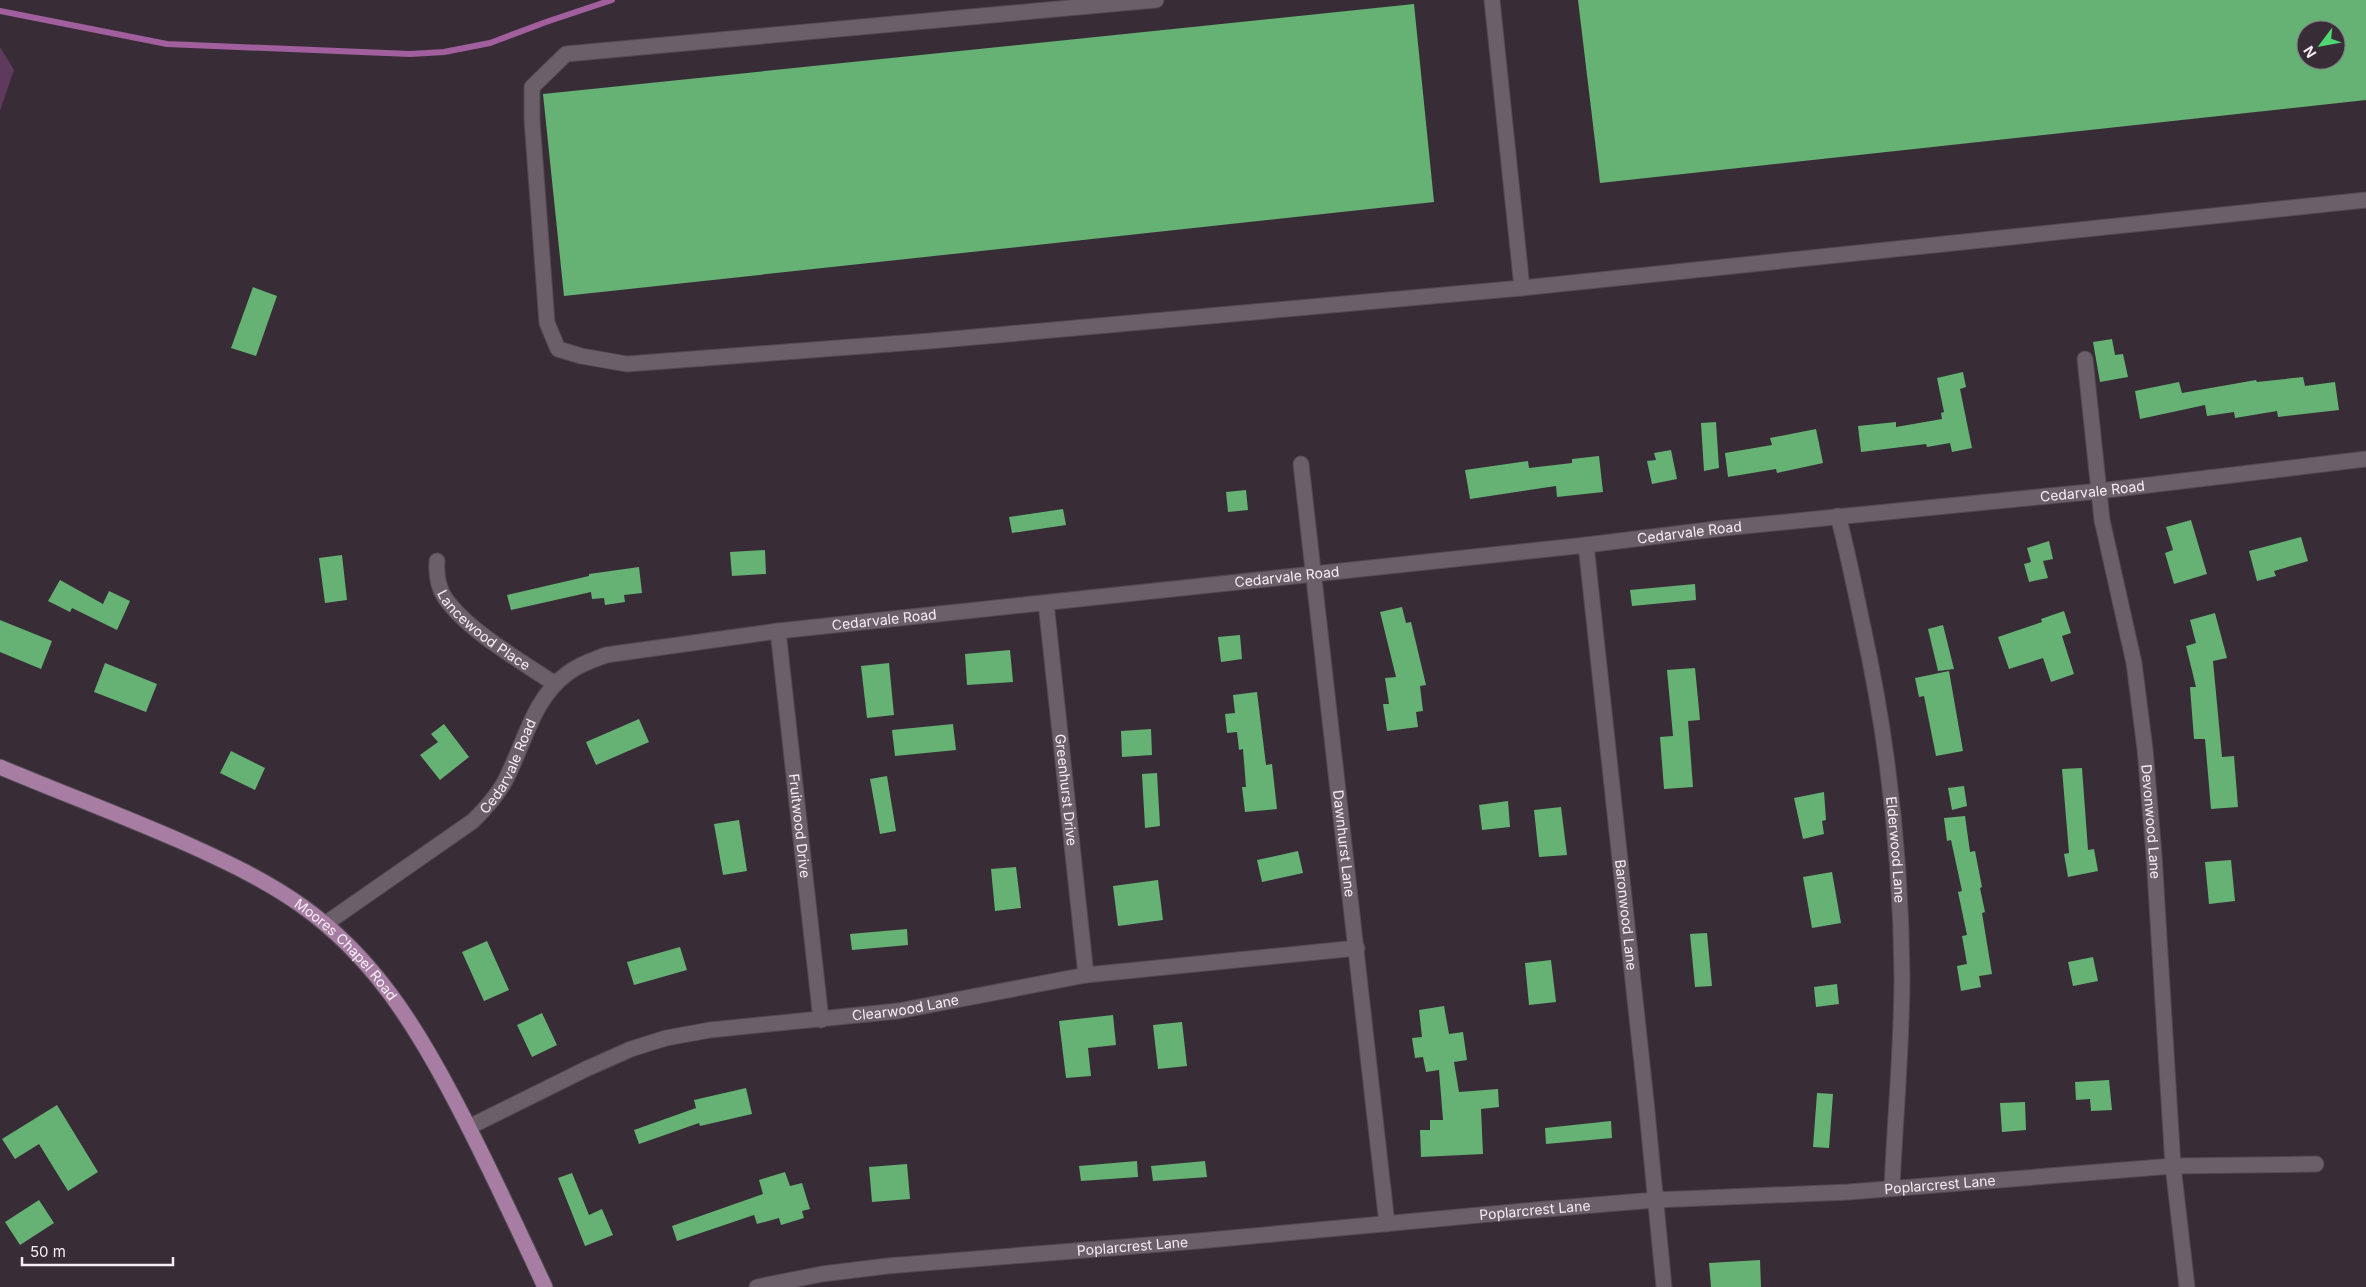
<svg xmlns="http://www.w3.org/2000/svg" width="2366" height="1287" font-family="Inter,sans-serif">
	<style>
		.green { fill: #5e3a5c }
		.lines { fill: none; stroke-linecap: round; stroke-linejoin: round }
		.stream { stroke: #a1609d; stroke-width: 6 }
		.building { fill: #65b274; fill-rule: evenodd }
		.minor-casing { stroke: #524951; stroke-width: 17 }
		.major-casing { stroke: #524951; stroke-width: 17 }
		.minor { stroke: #6b5f6a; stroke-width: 15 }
		.major { stroke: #a77da4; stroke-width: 15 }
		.labels { text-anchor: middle; stroke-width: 5; stroke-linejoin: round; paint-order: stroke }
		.street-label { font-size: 14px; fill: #f5eef4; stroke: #382d37 }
	</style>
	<rect width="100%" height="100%" fill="#382d37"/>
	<!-- green -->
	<path class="green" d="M0,47L14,70L0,111Z"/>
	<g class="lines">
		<!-- stream -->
		<path class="stream" d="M0,11L167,44L410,54L444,52L490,43L546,22L612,0"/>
	</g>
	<!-- building -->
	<path class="building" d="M1578,0H2366V100L1600,183ZM2306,30H2336V60H2306Z
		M1414,4L1434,202L564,296L543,94Z
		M253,287L277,296L256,356L231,348Z
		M2112,339L2115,355L2123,354L2128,377L2100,382L2093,342Z
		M1963,372L1966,387L1960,389L1972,448L1952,452L1950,443L1927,447L1926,444L1861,452L1858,426L1896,422V427L1942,419L1941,413L1944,412L1937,378Z
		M2303,377L2305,386L2335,382L2339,410L2278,417L2277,411L2235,418L2234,412L2207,416L2205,405L2140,419L2135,391L2179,382L2182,393L2256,380L2257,382Z
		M1716,422L1719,468L1704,471L1701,423Z
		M1816,429L1823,463L1777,473L1776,469L1728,477L1725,453L1772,445L1770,438Z
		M1671,450L1677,479L1652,484L1647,461L1656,460L1654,453Z
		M1599,456L1603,492L1557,497L1556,486L1470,499L1465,470L1528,461L1529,468L1572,463V459Z
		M1246,490L1248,510L1228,512L1226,492Z
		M1063,509L1066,525L1012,533L1009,517Z
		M2191,520L2207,574L2174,584L2165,553L2173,550L2166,527Z
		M2301,537L2308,561L2274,571L2276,576L2257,581L2249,551Z
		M2049,541L2053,559L2043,561L2048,578L2029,582L2024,564L2031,562L2027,548Z
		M765,550L766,574L732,576L730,552Z
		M342,555L347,600L325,603L319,558Z
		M639,567L642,593L624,595L625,602L605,605L604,598L592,599L591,592L511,610L507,595L589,576V574Z
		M60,580L103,604L109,591L130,601L117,630L72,608L70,612L48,601Z
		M1695,584L1696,600L1632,606L1630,590Z
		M1402,607L1406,623L1411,622L1426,685L1420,686L1423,711L1416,712L1418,727L1387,731L1383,704H1389L1385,678L1396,677L1380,612Z
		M2064,611L2071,633L2062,636L2074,674L2051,682L2043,658L2009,669L1998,637L2042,622L2041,619Z
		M2215,613L2227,658L2213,661L2222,757L2234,756L2238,807L2211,809L2205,739H2194L2190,687H2196L2186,646L2196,643L2190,620Z
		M0,620L52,641L41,669L0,652Z
		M1943,625L1954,669L1938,671L1928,629Z
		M1240,635L1242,659L1221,662L1218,637Z
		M1010,650L1013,682L967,685L965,654Z
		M105,663L157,684L146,712L94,692Z
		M889,663L894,715L867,718L861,666Z
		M1695,668L1700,720L1688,721L1693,787L1664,789L1660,737L1673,736L1667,670Z
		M1949,671L1963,751L1936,756L1924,696L1919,697L1915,678Z
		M1257,692L1266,765L1272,764L1277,809L1245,812L1242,787H1246L1243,749L1239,750L1237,732L1227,733L1225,714L1235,713L1233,695Z
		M639,719L649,742L596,765L586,742Z
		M444,724L469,757L440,780L420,755L438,742L431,734Z
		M953,724L956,750L895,756L892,730Z
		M1151,729L1152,755L1122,757L1121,731Z
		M231,751L265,768L255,790L220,773Z
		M2082,768L2088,850L2094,849L2098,871L2068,877L2064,854L2069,853L2062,769Z
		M1157,773L1160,826L1145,828L1142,774Z
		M887,776L896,831L880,834L870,779Z
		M1964,786L1967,806L1952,810L1948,788Z
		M1824,792L1826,820L1822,821L1824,834L1803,839L1794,798Z
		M1508,801L1510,827L1482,830L1479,805Z
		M1561,807L1567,855L1539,857L1534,810Z
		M1965,816L1970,852L1975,851L1982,887L1980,888L1985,912L1982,913L1992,974L1979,976L1981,987L1961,991L1957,966L1967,964L1962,936L1967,935L1958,892L1962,891L1951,840L1947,841L1944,818Z
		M739,820L747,871L723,875L714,824Z
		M1298,851L1303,873L1262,882L1257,860Z
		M2231,860L2235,901L2209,904L2205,862Z
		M1016,867L1021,908L995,911L991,869Z
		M1832,872L1841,923L1812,928L1803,877Z
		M1158,880L1163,920L1118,926L1113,886Z
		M907,929L908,945L852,950L850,934Z
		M1707,933L1712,986L1695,987L1690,934Z
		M487,941L509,990L484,1001L462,952Z
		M680,947L687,970L634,985L627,962Z
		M2093,957L2098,981L2073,986L2068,962Z
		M1551,960L1556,1002L1529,1005L1525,963Z
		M1837,984L1839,1004L1816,1007L1814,987Z
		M1444,1006L1449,1034L1463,1032L1467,1060L1454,1062L1459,1092L1498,1089L1499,1107L1481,1109L1483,1154L1421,1157L1420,1130H1430V1120H1443L1439,1070L1426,1072L1423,1057L1415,1058L1412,1038L1422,1037L1419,1010Z
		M542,1013L557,1045L532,1057L517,1025Z
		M1113,1015L1116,1045L1088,1048L1091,1076L1066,1078L1059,1021Z
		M1182,1022L1187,1066L1158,1069L1153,1025Z
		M2109,1080L2112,1110L2091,1111L2090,1099L2076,1100L2075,1082Z
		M746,1088L752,1114L700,1126L699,1123L639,1144L634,1130L696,1108L694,1100Z
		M1817,1093L1833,1094L1829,1148L1813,1147Z
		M2025,1102L2026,1130L2002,1132L2000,1103Z
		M57,1105L98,1172L68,1191L39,1144L15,1159L2,1139Z
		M1611,1121L1612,1138L1546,1144L1545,1128Z
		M1137,1161L1138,1177L1081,1181L1079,1166Z
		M1205,1161L1207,1177L1153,1181L1151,1166Z
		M907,1164L910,1199L872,1202L869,1167Z
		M785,1172L790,1186L802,1183L810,1209L802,1211L804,1218L781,1225L779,1218L757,1224L754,1215L677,1241L672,1226L763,1194L759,1180Z
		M572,1173L589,1215L602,1209L613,1235L585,1246L558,1178Z
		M39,1200L54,1223L20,1245L5,1222Z
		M1760,1260L1761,1287H1711L1709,1263Z"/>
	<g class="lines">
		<!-- minor casing -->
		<g class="minor-casing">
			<g id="minor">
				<path d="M1156,0L566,54L532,87V120L547,323L558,349L581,356L627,364L930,341L1522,288L2366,200"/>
				<path d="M1492,0L1522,288"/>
				<path id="s1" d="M2085,359L2102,520L2134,663L2145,749L2154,855L2173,1166L2187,1287"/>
				<path id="s2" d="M1301,464L1387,1224"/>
				<path id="s3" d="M1838,516C1848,553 1855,590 1863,627C1888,741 1901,860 1902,976C1902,1047 1895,1118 1892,1188"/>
				<path id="s4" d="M1586,545L1646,1101L1664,1287"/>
				<path id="s5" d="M437,561C436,574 438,587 445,598C468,631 521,661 555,684"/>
				<path id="s6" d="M1046,603L1086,975"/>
				<path id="s7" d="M778,631L821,1020"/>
				<path id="s8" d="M325,924L473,821C486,808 498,795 506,779C525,742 533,698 568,673C579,664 593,660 606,655L778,631L1586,545L1724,528L2099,491L2366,459"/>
				<path id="s9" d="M469,1127L586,1069L631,1049L666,1038L710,1030L898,1011L1086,975L1357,948"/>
				<path id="s10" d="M757,1287L822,1274L887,1266L1198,1241L1546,1209L1655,1200L1849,1192L2173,1166L2316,1164"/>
			</g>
		</g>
		<!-- major casing -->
		<g class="major-casing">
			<g id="major">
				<path id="s11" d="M0,767C62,793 126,817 187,844C227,862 267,881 302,906C372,956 414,1023 453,1097C486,1159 515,1223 545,1287"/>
			</g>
		</g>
		<!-- minor -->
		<use href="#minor" class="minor"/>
		<!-- major -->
		<use href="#major" class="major"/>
	</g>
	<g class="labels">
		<!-- street labels -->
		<g class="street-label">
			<text dy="5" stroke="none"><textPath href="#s8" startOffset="1896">Cedarvale Road</textPath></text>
			<text dy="5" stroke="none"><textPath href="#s8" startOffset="1491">Cedarvale Road</textPath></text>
			<text dy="5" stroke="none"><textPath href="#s8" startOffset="1086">Cedarvale Road</textPath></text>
			<text dy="5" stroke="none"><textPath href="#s8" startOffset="681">Cedarvale Road</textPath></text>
			<text dy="5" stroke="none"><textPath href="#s5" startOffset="89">Lancewood Place</textPath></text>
			<text dy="5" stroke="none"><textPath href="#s8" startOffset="246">Cedarvale Road</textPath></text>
			<text dy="5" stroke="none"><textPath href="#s6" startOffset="188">Greenhurst Drive</textPath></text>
			<text dy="5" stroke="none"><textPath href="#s1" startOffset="468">Devonwood Lane</textPath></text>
			<text dy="5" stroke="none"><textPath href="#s7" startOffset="196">Fruitwood Drive</textPath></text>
			<text dy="5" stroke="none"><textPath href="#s2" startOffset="382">Dawnhurst Lane</textPath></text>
			<text dy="5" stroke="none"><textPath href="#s3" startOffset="339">Elderwood Lane</textPath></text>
			<text dy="5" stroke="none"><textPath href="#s4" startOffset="372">Baronwood Lane</textPath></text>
			<text dy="5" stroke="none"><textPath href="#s11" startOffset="395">Moores Chapel Road</textPath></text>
			<text dy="5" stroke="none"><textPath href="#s9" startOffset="458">Clearwood Lane</textPath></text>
			<text dy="5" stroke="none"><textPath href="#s10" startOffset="1188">Poplarcrest Lane</textPath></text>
			<text dy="5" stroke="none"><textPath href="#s10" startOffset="782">Poplarcrest Lane</textPath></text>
			<text dy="5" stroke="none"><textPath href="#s10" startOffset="378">Poplarcrest Lane</textPath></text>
		</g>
	</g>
	<!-- north arrow -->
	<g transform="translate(2321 45) rotate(238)"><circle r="24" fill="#382d37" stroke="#847a83"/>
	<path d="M0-4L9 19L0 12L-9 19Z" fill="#51d674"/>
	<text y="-8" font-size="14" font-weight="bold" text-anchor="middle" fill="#f5eef4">N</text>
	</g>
	<!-- scale -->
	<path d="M22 1257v8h151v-8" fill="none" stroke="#f5eef4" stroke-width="2.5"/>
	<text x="30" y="1257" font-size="15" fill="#f5eef4" stroke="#382d37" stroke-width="4" paint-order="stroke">50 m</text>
</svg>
